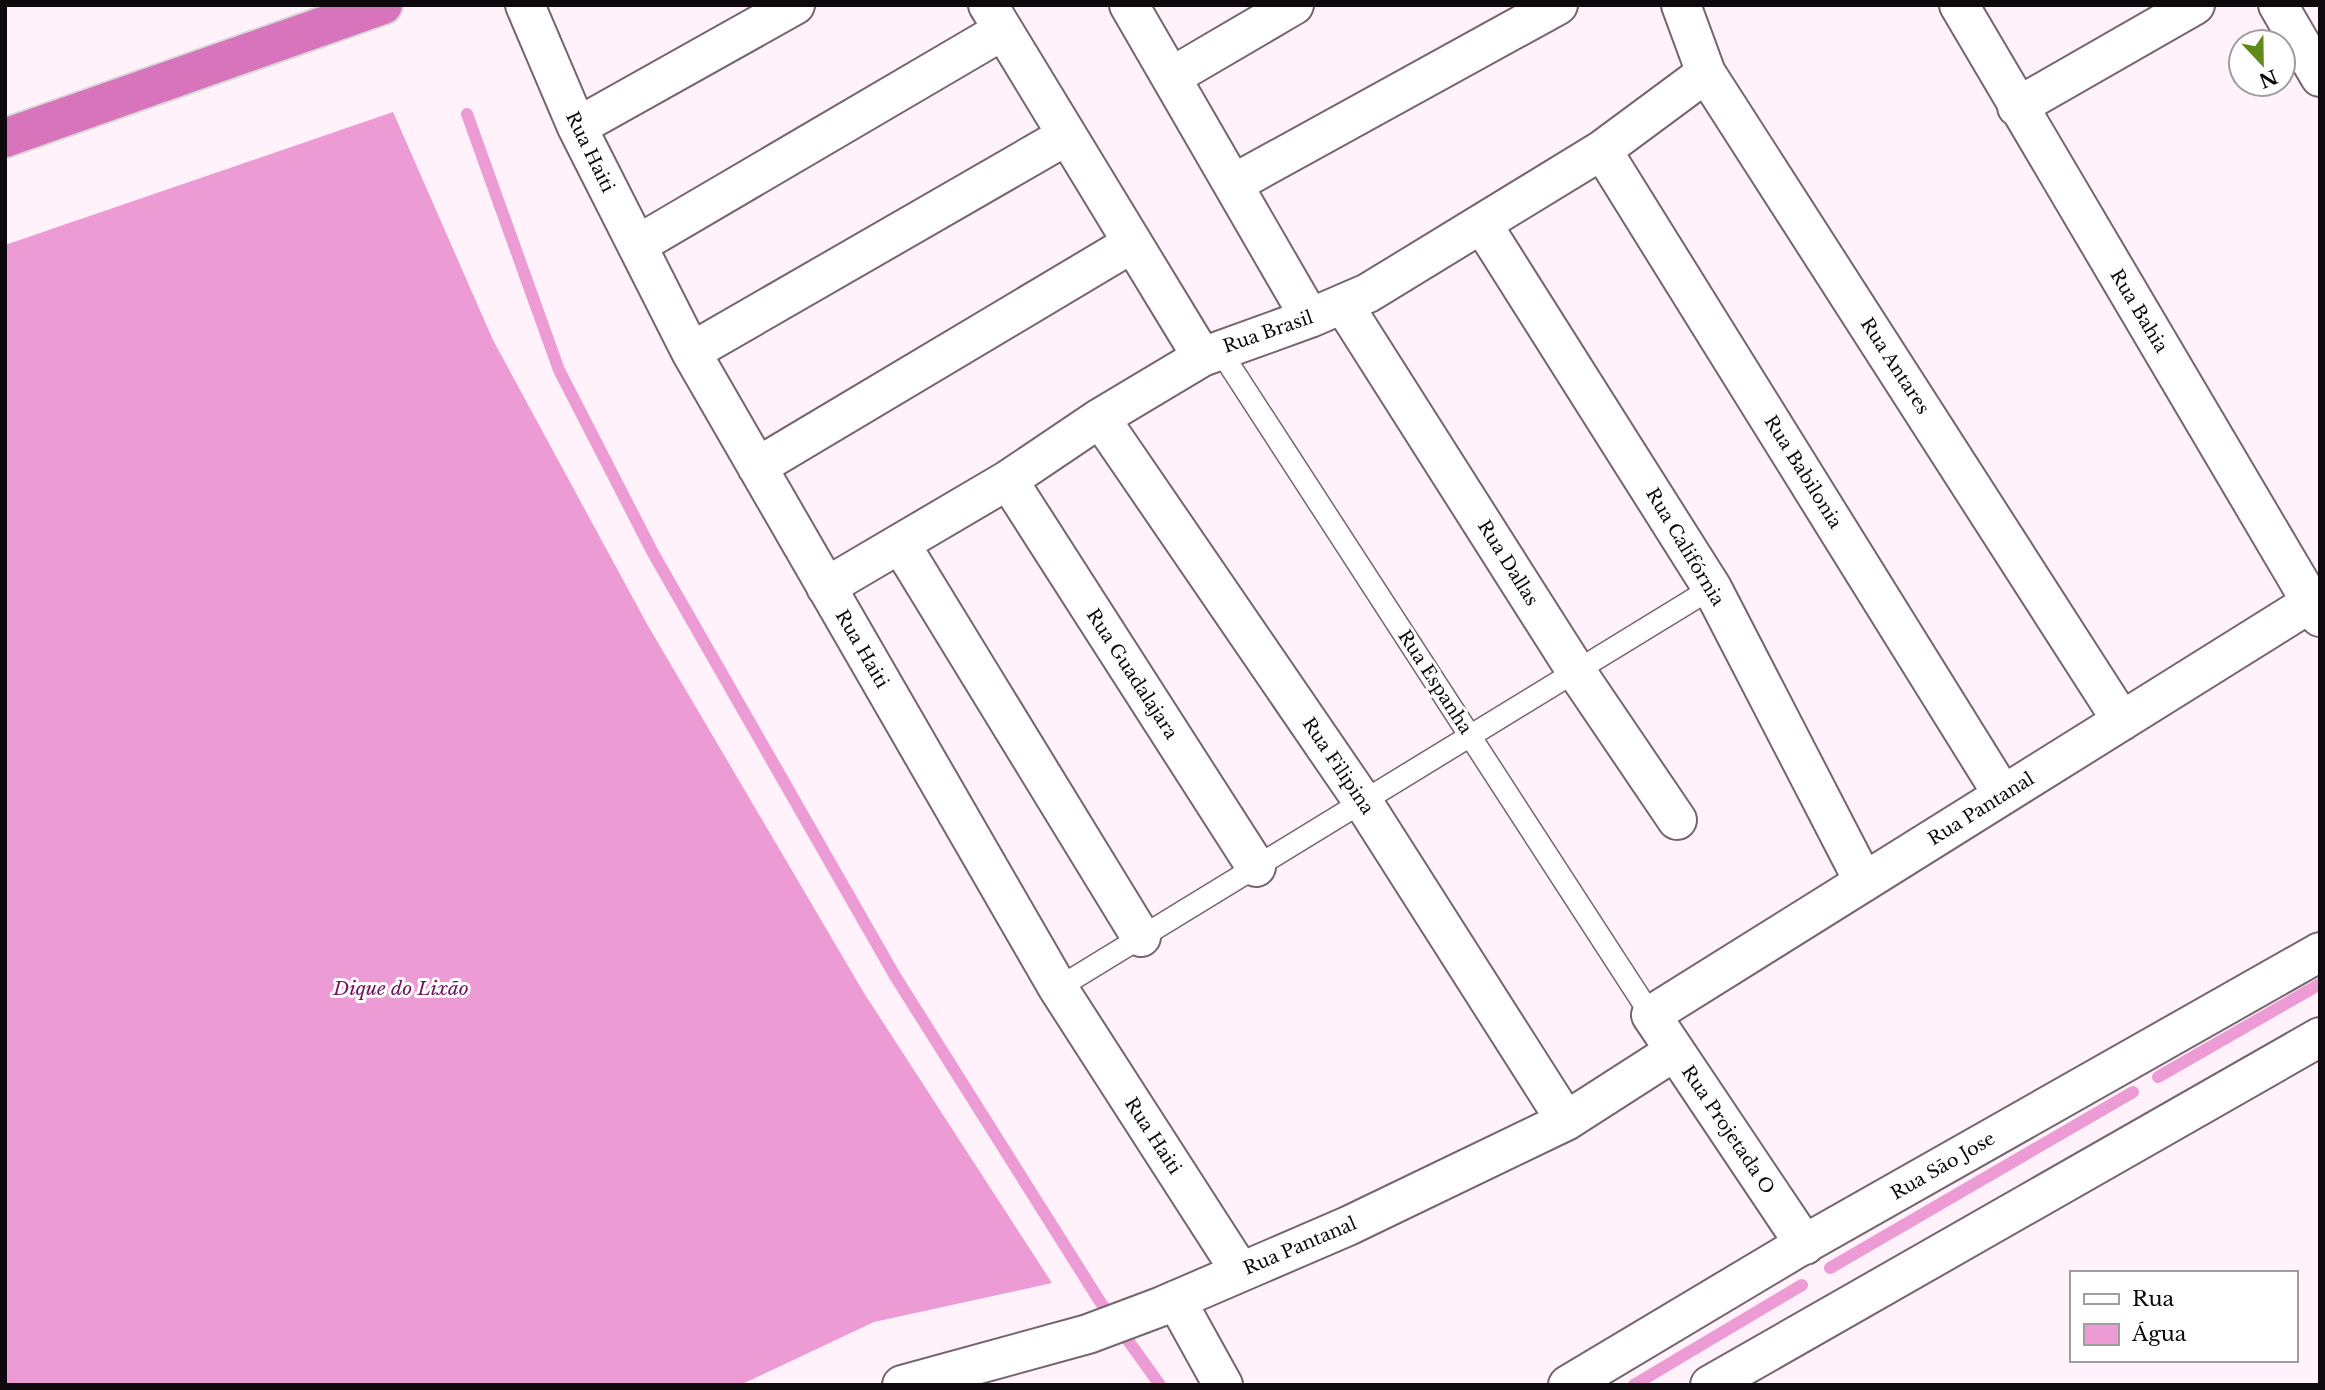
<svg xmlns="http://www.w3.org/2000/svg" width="2325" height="1390" font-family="'Libre Baskerville',serif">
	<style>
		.water { fill: #ec9bd4 }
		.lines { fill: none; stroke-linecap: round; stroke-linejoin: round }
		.stream { stroke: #ec9bd4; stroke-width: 12 }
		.service-casing { stroke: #74656f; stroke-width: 24 }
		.minor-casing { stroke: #74656f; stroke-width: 42 }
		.motorway-casing { stroke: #d8d8d8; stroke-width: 42 }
		.service { stroke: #fff; stroke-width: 21 }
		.minor { stroke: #fff; stroke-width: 38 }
		.motorway { stroke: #d774bc; stroke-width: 38 }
		.labels { text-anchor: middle; stroke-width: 6; stroke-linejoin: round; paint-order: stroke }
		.street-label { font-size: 18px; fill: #0e090d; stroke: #fff }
		.water-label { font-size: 19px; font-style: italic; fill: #72125d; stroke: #fff }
	</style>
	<rect width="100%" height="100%" fill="#fff2fa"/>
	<!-- water -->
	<path class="water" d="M393,112L493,340L647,624L864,993L1052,1283L874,1322L740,1385H5V245Z"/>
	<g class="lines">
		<!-- stream -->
		<path class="stream" d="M467,114L559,370L653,553L895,976L1099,1300L1160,1385
			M2158,1077L2320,984
			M1830,1268L2133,1092
			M1634,1385L1802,1285"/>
		<!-- service casing -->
		<g class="service-casing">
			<path id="service" d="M1219,349L1651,1015
				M1058,988L1712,588"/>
		</g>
		<!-- minor casing -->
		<g class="minor-casing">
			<path id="minor" d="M525,5L577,127L691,352L1058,988L1240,1271
				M988,5L1202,357
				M1129,5L1310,318
				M1681,5L1706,73L2122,721
				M1959,5L2320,617
				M2278,5L2320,77
				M1171,77L1294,5
				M2017,107L2195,5
				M577,127L795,5
				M1602,150L2003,795
				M1233,184L1558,5
				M1482,224L1712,588L1864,882
				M637,245L1002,31
				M1343,304L1576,671L1677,820
				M691,352L1066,136
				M1100,418L1363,802L1566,1121
				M757,467L1131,244
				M1008,480L1256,867
				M901,545L1141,937
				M826,587L1008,480L1100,418L1202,357L1310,318L1368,293L1602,150L1706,73
				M1805,1245L1651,1015L2312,602
				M1176,1300L1223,1385
				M902,1385L1088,1334L1160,1307L1348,1226L1566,1121L1675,1051
				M1568,1385L1794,1250L2320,952
				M1710,1385L2320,1037"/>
		</g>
		<!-- motorway casing -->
		<g class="motorway-casing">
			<path id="motorway" d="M5,138L383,5"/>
		</g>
		<!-- service -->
		<use href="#service" class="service"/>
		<!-- minor -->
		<use href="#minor" class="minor"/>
		<!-- motorway -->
		<use href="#motorway" class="motorway"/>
	</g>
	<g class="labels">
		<!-- street labels -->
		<g class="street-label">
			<text transform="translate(590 152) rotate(64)" y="6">Rua Haiti</text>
			<text transform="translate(2139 311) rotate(59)" y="6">Rua Bahia</text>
			<text transform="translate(1268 332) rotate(-19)" y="6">Rua Brasil</text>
			<text transform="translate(1895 366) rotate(57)" y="6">Rua Antares</text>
			<text transform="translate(1803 472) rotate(58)" y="6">Rua Babilonia</text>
			<text transform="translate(1685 547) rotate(59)" y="6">Rua Califórnia</text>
			<text transform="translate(1508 563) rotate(58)" y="6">Rua Dallas</text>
			<text transform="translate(862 649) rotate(60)" y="6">Rua Haiti</text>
			<text transform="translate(1132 674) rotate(57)" y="6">Rua Guadalajara</text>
			<text transform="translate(1435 682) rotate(57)" y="6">Rua Espanha</text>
			<text transform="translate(1338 766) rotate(56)" y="6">Rua Filipina</text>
			<text transform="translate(1981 809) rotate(-32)" y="6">Rua Pantanal</text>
			<text transform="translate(1728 1130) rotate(56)" y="6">Rua Projetada O</text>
			<text transform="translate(1153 1136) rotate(57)" y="6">Rua Haiti</text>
			<text transform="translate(1943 1166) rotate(-30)" y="6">Rua Sāo Jose</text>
			<text transform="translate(1300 1246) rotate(-23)" y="6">Rua Pantanal</text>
		</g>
		<!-- water labels -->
		<g class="water-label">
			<text x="401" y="995">Dique do Lixão</text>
		</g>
	</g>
	<!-- border -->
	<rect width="2325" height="1390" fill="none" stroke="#0e090d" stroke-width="14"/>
	<!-- legend -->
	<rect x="2070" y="1271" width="228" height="91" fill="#ffffff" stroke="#9f9d9e" stroke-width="2"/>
	<rect x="2084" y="1294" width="35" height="10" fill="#ffffff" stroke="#9f9d9e" stroke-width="2"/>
	<text x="2132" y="1306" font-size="21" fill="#0e090d">Rua</text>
	<rect x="2084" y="1324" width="35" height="21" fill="#ec9bd4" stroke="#9f9d9e" stroke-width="2"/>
	<text x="2132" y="1341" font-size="21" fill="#0e090d">Água</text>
	<!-- north arrow -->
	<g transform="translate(2262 63) rotate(158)"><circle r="33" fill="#ffffff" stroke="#9f9d9e" stroke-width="2"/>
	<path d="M0-5L12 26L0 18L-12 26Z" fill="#608a18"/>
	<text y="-10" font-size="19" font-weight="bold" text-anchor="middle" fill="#0e090d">N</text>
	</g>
</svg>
